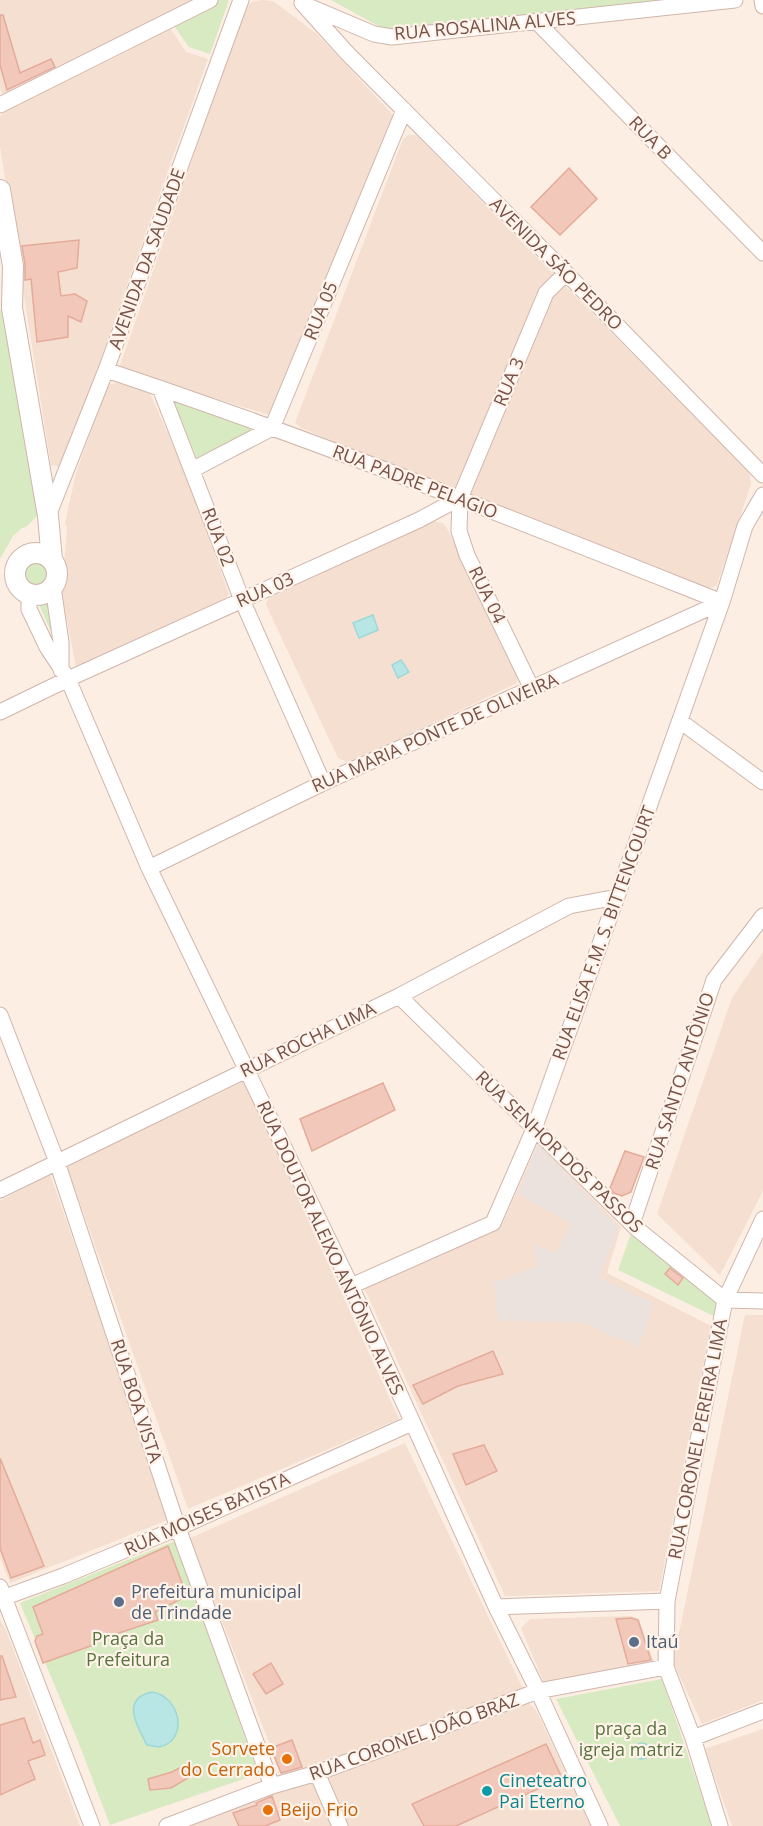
<svg xmlns="http://www.w3.org/2000/svg" width="763" height="1826" font-family="'Open Sans',sans-serif">
	<style>
		.residential { fill: #f4dfd1 }
		.industrial { fill: #ebe2dd }
		.green { fill: #d8eac1 }
		.water { fill: #b7e6e5; stroke: #9dd8d8; stroke-width: 1.5 }
		.building { fill: #f2c8ba; stroke: #e5ab9a; stroke-width: 1.5 }
		.lines { fill: none; stroke-linecap: round; stroke-linejoin: round }
		.minor-casing { stroke: #d0b6ac; stroke-width: 17 }
		.tertiary-casing { stroke: #d0b6ac; stroke-width: 22 }
		.minor { stroke: #fff; stroke-width: 15 }
		.tertiary { stroke: #fff; stroke-width: 20 }
		.service-dot { fill: #5c6f8a; stroke: #fff3e9; stroke-width: 2 }
		.food-dot { fill: #e8710a; stroke: #fff3e9; stroke-width: 2 }
		.culture-dot { fill: #0f9aa8; stroke: #fff3e9; stroke-width: 2 }
		.labels { text-anchor: middle; stroke-width: 4.5; stroke-linejoin: round; paint-order: stroke }
		.street-label { font-size: 18px; fill: #745149; stroke: #fff3e9 }
		.service-label { font-size: 18px; fill: #4e5e75; stroke: #fff3e9; text-anchor: start }
		.park-label { font-size: 18px; fill: #57743e; stroke: #fff3e9 }
		.food-label { font-size: 18px; fill: #c56008; stroke: #fff3e9; text-anchor: end }
		.culture-label { font-size: 18px; fill: #0d838f; stroke: #fff3e9; text-anchor: start }
	</style>
	<rect width="100%" height="100%" fill="#fceee2"/>
	<!-- residential -->
	<path class="residential" d="M0,0H201L4,97L0,89Z
		M262,0L273,1L317,34L394,116L270,415L125,372L119,368L244,12L251,2Z
		M170,28L186,52L208,59L62,467L51,465L0,146V116L8,109L118,56Z
		M408,135H416L749,472L751,483L747,496L717,585L713,587L703,589L301,428L295,423L403,139Z
		M117,383L149,391L184,470L229,594L215,609L76,667L62,594L67,528L65,523L76,473L108,385Z
		M433,521L443,523L448,530L517,674V683L350,763L338,758L266,605L269,595Z
		M763,952V1191L720,1275L657,1214L732,998Z
		M245,1081L399,1419L188,1509L67,1166Z
		M538,1143L621,1227L607,1273L711,1326L659,1591L505,1596L364,1288L502,1225Z
		M50,1174L170,1519L10,1583L0,1558V1201Z
		M745,1315H763V1700L702,1724L673,1662Z
		M405,1443L524,1691L283,1779L190,1538Z
		M631,1616L639,1619L655,1665L544,1683L521,1628L530,1619Z
		M0,1620L6,1630L80,1826H0Z
		M523,1702L529,1703L536,1710L591,1826H344L322,1776Z
		M763,1729V1826H732L705,1749Z
		M313,1777L339,1826H182Z"/>
	<!-- industrial -->
	<path class="industrial" d="M538,1145L619,1228L599,1278L654,1304L638,1347L581,1322L498,1321L494,1283L529,1269L538,1268L533,1243L556,1253L571,1224L518,1194Z"/>
	<!-- green -->
	<path class="green" d="M216,0H228V3L210,54L189,47L174,26Z
		M331,0H663L393,34Z
		M0,308L15,364L41,512L26,527L22,528L13,536L0,559Z
		M172,398L253,429L198,461Z
		M24 574a12 12 0 1 1 24 0a12 12 0 1 1-24 0Z
		M47,598L57,645L37,600Z
		M633,1228L723,1301L720,1319L618,1270Z
		M175,1541L258,1774L110,1825L76,1736L20,1603Z
		M662,1679L712,1826H620L556,1699Z"/>
	<!-- water -->
	<path class="water" d="M373,615L378,630L359,638L353,623Z
		M401,660L409,672L398,678L392,665Z
		M152,1692C180,1696 190,1740 159,1747L147,1745C137,1726 120,1699 152,1692Z
		M634 1751a8 8 0 1 1 16 0a8 8 0 1 1-16 0Z"/>
	<!-- building -->
	<path class="building" d="M0,15H3L20,73L51,59L55,67L7,90L0,65Z
		M569,168L597,199L560,235L531,207Z
		M79,240L77,268L58,272L61,296L75,294L87,301L81,322L68,316V337L37,342L31,279L25,280V264L22,246Z
		M383,1083L395,1110L312,1151L300,1119Z
		M625,1151L644,1157L631,1192L622,1196L614,1193L610,1188Z
		M670,1268L683,1278L678,1285L665,1274Z
		M493,1351L503,1374L458,1386L423,1404L413,1385Z
		M484,1445L497,1471L466,1485L453,1454Z
		M0,1458L44,1566L11,1578L0,1548Z
		M168,1546L187,1596L155,1612L158,1620L95,1641L96,1644L43,1663L35,1641L37,1636L43,1634L33,1607Z
		M631,1618L638,1620L651,1660L628,1664L616,1619Z
		M0,1656H2L16,1697L0,1700Z
		M271,1663L283,1684L266,1694L253,1674Z
		M24,1718L33,1743L40,1740L45,1755L28,1761L35,1779L0,1795V1725Z
		M292,1740L302,1767L281,1773L271,1748Z
		M546,1744L562,1778L456,1826H424L412,1804Z
		M189,1763L198,1772L171,1788L150,1790L148,1779L172,1772Z
		M272,1796L280,1820L265,1826H239L233,1813L257,1805L256,1803Z"/>
	<g class="lines">
		<!-- minor casing -->
		<g class="minor-casing">
			<path id="minor" d="M762,0L763,6
				M302,3L348,54L566,273L763,475
				M308,6L374,34L392,37L735,0
				M538,23L763,253
				M0,105L210,0
				M106,370C314,439 518,521 722,602
				M160,388L242,600L323,783
				M192,470L272,428L404,110
				M48,516L106,370L241,0
				M53,587L61,642V670
				M29,594V609L47,647L68,679L149,868L351,1286L496,1607L538,1691L600,1826
				M532,689L467,555L459,531L460,498L546,293L566,273
				M0,712L68,679L419,520L460,498
				M680,721L763,782
				M149,868L323,783L722,602
				M399,996L636,1228L725,1300
				M0,1015L57,1162L178,1528L272,1786
				M0,1190L399,996L569,906L617,897
				M632,1224L714,980L763,916
				M351,1286L493,1223L534,1129L722,602L745,526L763,495
				M725,1300L763,1301
				M0,1587L92,1826
				M0,1599L63,1576L178,1528L412,1423
				M496,1607L667,1601
				M693,1738L763,1711
				M317,1773L340,1826
				M167,1826L272,1786L317,1773L538,1691L666,1667
				M720,1826L693,1738L666,1667L667,1601L725,1300L763,1219"/>
		</g>
		<!-- tertiary casing -->
		<g class="tertiary-casing">
			<path id="tertiary" d="M0,190L13,266L12,308L48,516L52,560
				M15 574a21 21 0 1 1 42 0a21 21 0 1 1-42 0Z"/>
		</g>
		<!-- minor -->
		<use href="#minor" class="minor"/>
		<!-- tertiary -->
		<use href="#tertiary" class="tertiary"/>
	</g>
	<!-- markers -->
	<g class="service-dot">
		<circle cx="119" cy="1602" r="6"/>
		<circle cx="634" cy="1642" r="6"/>
	</g>
	<g class="food-dot">
		<circle cx="287" cy="1759" r="6"/>
		<circle cx="268" cy="1810" r="6"/>
	</g>
	<circle class="culture-dot" cx="487" cy="1791" r="6"/>
	<g class="labels">
		<!-- street labels -->
		<g class="street-label">
			<text transform="translate(485 26) rotate(-5)" y="6">RUA ROSALINA ALVES</text>
			<text transform="translate(650 138) rotate(46)" y="6">RUA B</text>
			<text transform="translate(147 259) rotate(-70)" y="6">AVENIDA DA SAUDADE</text>
			<text transform="translate(556 264) rotate(45)" y="6">AVENIDA SÃO PEDRO</text>
			<text transform="translate(321 311) rotate(-68)" y="6">RUA 05</text>
			<text transform="translate(509 382) rotate(-67)" y="6">RUA 3</text>
			<text transform="translate(415 482) rotate(21)" y="6">RUA PADRE PELAGIO</text>
			<text transform="translate(218 537) rotate(69)" y="6">RUA 02</text>
			<text transform="translate(265 590) rotate(-24)" y="6">RUA 03</text>
			<text transform="translate(487 595) rotate(64)" y="6">RUA 04</text>
			<text transform="translate(435 733) rotate(-24)" y="6">RUA MARIA PONTE DE OLIVEIRA</text>
			<text transform="translate(604 933) rotate(-70)" y="6">RUA ELISA F.M. S. BITTENCOURT</text>
			<text transform="translate(308 1040) rotate(-26)" y="6">RUA ROCHA LIMA</text>
			<text transform="translate(680 1081) rotate(-72)" y="6">RUA SANTO ANTÔNIO</text>
			<text transform="translate(559 1152) rotate(44)" y="6">RUA SENHOR DOS PASSOS</text>
			<text transform="translate(330 1248) rotate(65)" y="6">RUA DOUTOR ALEIXO ANTÔNIO ALVES</text>
			<text transform="translate(136 1401) rotate(72)" y="6">RUA BOA VISTA</text>
			<text transform="translate(698 1439) rotate(-79)" y="6">RUA CORONEL PEREIRA LIMA</text>
			<text transform="translate(207 1514) rotate(-24)" y="6">RUA MOISES BATISTA</text>
			<text transform="translate(414 1737) rotate(-20)" y="6">RUA CORONEL JOÃO BRAZ</text>
		</g>
		<!-- service labels -->
		<g class="service-label">
			<text x="131" y="1598">Prefeitura municipal<tspan x="131" dy="21">de Trindade</tspan></text>
			<text x="646" y="1648">Itaú</text>
		</g>
		<!-- park labels -->
		<g class="park-label">
			<text x="128" y="1645">Praça da<tspan x="128" dy="21">Prefeitura</tspan></text>
			<text x="631" y="1735">praça da<tspan x="631" dy="21">igreja matriz</tspan></text>
		</g>
		<!-- food labels -->
		<g class="food-label">
			<text x="275" y="1755">Sorvete<tspan x="275" dy="21">do Cerrado</tspan></text>
			<text x="280" y="1816" text-anchor="start">Beijo Frio</text>
		</g>
		<!-- culture labels -->
		<g class="culture-label">
			<text x="499" y="1787">Cineteatro<tspan x="499" dy="21">Pai Eterno</tspan></text>
		</g>
	</g>
</svg>
